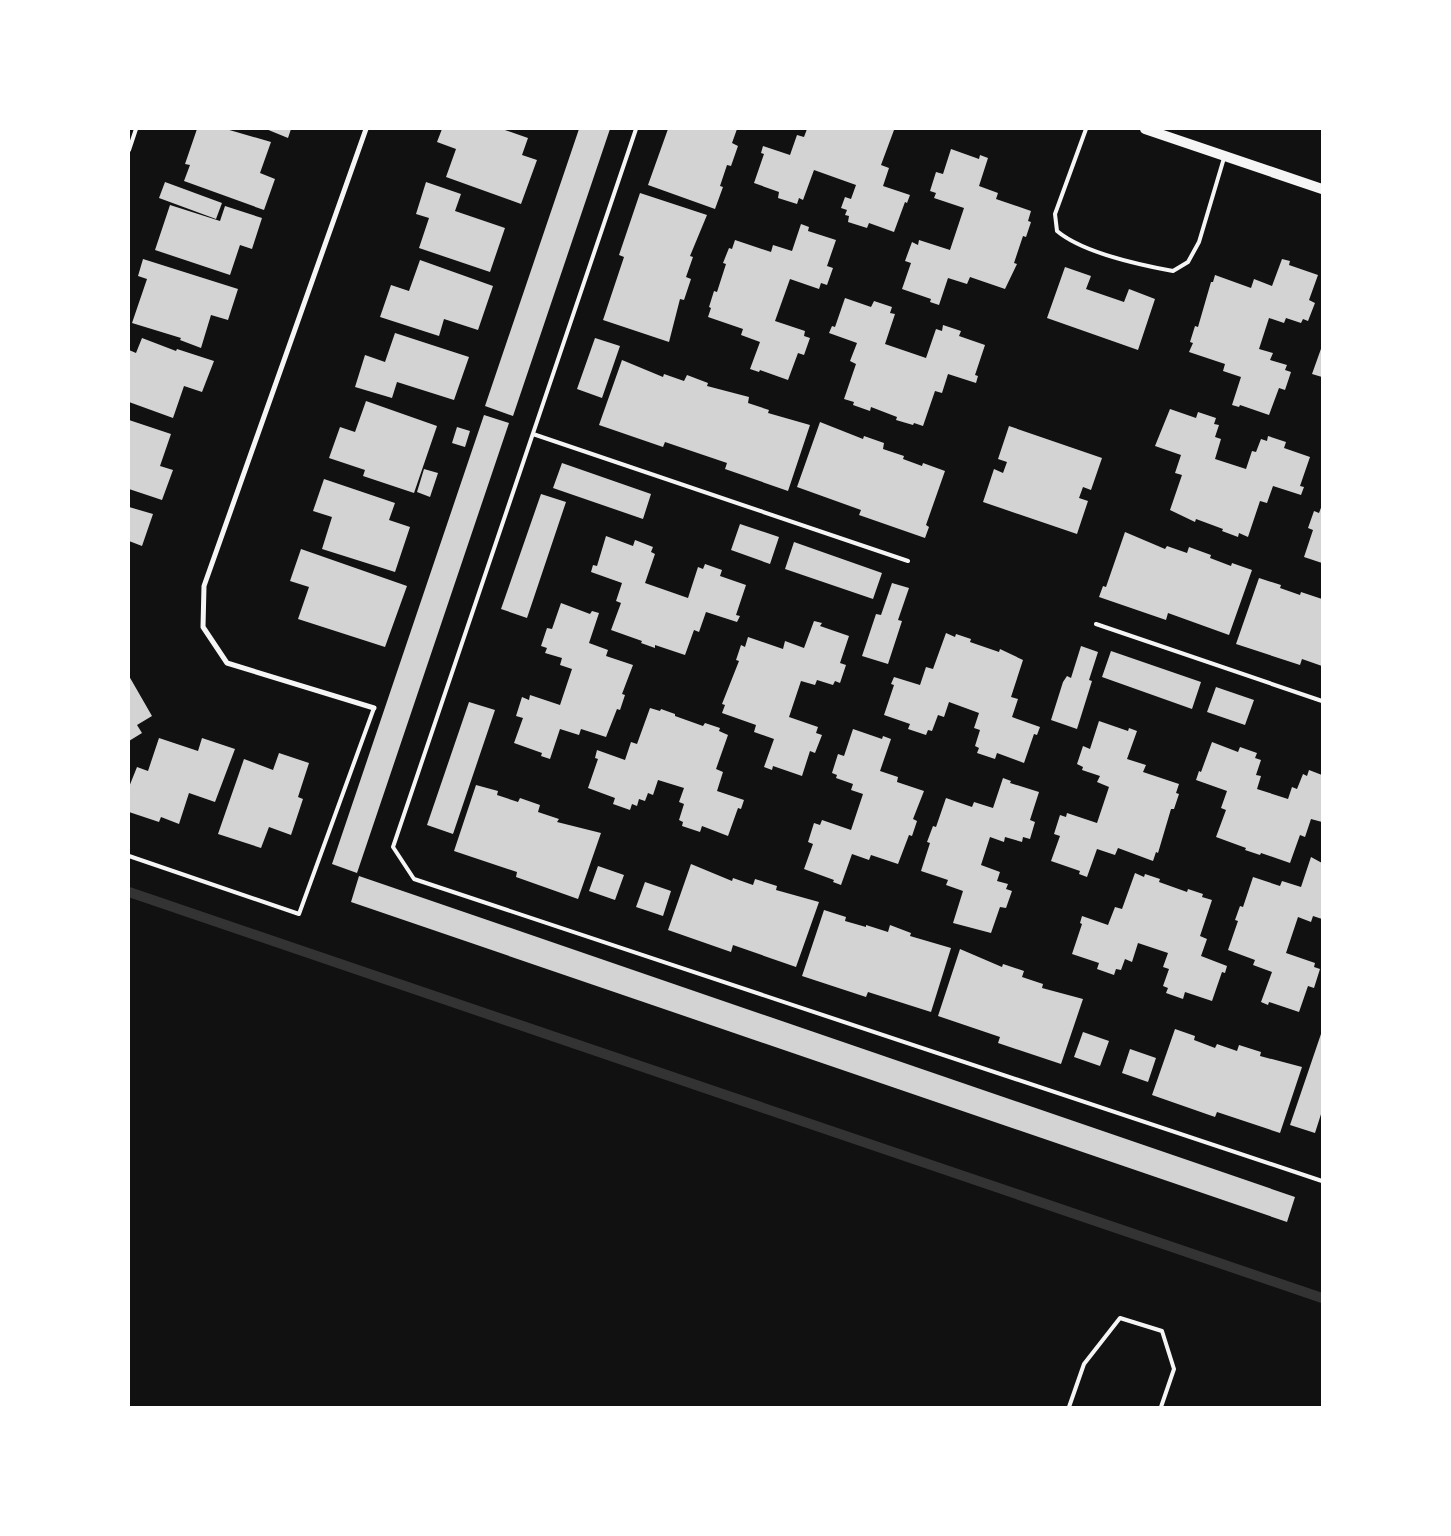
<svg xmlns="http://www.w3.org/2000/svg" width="1451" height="1536" font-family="Raleway,sans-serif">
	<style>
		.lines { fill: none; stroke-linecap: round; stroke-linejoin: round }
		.stream { stroke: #333; stroke-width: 10 }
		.building { fill: #d3d3d3 }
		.service { stroke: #f5f5f5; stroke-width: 4 }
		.minor { stroke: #f5f5f5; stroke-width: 5 }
		.secondary { stroke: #f5f5f5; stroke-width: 10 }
	</style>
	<rect width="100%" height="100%" fill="#111"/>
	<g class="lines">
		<!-- stream -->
		<path class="stream" d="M129,892L1322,1298"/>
	</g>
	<!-- building -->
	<path class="building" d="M197,129H226L271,142L260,173L275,179L264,210L184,181L190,165L185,164Z
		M266,129H291L288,138Z
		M442,129H502L528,138L522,155L537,160L521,204L446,177L456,149L437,142Z
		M579,129H610L513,416L485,406Z
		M668,129H737L732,143L738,146L731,166L727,165L720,186L723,187L715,209L648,185Z
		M807,129L894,130L881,165L889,168L883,186L910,195L907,203L905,202L894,232L869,223L867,228L848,222L849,216L845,215L847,210L841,208L845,197L851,199L856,185L814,170L803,200L799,198L797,204L778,198L779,192L754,183L764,154L761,153L763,146L790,155L797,135L804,137Z
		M951,149L979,159L980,155L988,158L979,186L998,193L996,199L1031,211L1028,221L1031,222L1026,237L1023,236L1014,263L1017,264L1005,289L970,277L967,284L948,278L939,305L930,302L931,299L902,289L911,263L905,261L912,242L918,245L919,240L950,250L964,208L934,198L936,193L930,191L936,172L943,174Z
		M165,182L222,203L216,219L159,198Z
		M426,182L461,194L455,211L505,228L490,272L419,248L429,218L416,214Z
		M640,193L707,215L690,256L693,257L686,277L691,279L684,300L680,299L669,342L603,320L624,257L619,255Z
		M170,205L220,221L225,206L262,218L252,249L240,245L230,275L155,250Z
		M801,224L809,227L808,231L836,240L827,266L833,268L827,285L821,283L819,289L790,279L775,321L805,331L804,336L810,338L804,355L798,353L788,380L760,370L759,372L750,369L760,342L741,335L743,329L708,317L711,308L709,307L714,291L717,292L726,264L723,263L729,248L732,249L735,240L771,252L773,245L792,251Z
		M143,259L238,289L228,320L211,315L201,348L180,340L181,338L132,323L147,279L138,276Z
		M1282,259L1290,261L1289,265L1318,275L1309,300L1315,303L1308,321L1303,319L1301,323L1286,318L1284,323L1269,318L1259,349L1273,353L1270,360L1287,365L1285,370L1291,372L1285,390L1279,388L1269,415L1240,405L1239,407L1232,405L1241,377L1223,371L1225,364L1189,352L1193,343L1190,342L1195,326L1198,327L1211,282H1213L1215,275L1251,288L1254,279L1272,286Z
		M420,260L493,286L478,330L444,319L439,336L380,317L391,285L409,291Z
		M1065,267L1091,276L1086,289L1124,302L1129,289L1155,299L1138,350L1047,318Z
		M845,298L871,307L874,301L892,307L890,313L895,314L885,344L926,358L936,329L942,331L943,325L961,331L959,336L985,345L975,375L978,376L976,383L948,374L942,393L935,391L923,426L914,423L913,425L896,420L897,417L871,407L870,411L853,405L854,402L844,399L856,364L850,361L857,343L829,333L832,326L835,327Z
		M395,333L469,357L454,400L397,382L392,398L355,387L365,355L385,362Z
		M142,338L176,351L177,349L214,361L202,392L184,386L173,418L129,402V350L136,353Z
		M595,338L620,346L602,398L577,389Z
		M1322,346V377L1312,374Z
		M622,360L663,377L664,374L684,381L687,375L708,383L707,386L749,397L748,403L769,410L768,413L810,425L788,491L725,469L727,463L665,442L663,447L599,425Z
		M366,401L437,426L414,493L363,476L365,470L329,458L340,427L355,432Z
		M1170,409L1196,418L1198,412L1216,418L1214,424L1219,425L1215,437L1221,439L1215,459L1246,469L1252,451L1256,452L1261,439L1267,441L1268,436L1286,442L1284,448L1310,457L1300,486L1304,487L1301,495L1273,486L1267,503L1260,501L1248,537L1239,533L1238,537L1222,531L1223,529L1196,519L1195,522L1170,510L1182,475L1175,473L1181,455L1155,446Z
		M484,415L509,423L357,873L332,864Z
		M129,420L171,434L160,466L173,470L162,500L129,489Z
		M820,422L863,439L864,436L884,443L883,449L904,456L903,459L922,466L923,463L945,471L926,525L929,527L925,538L859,515L861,510L797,487Z
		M1009,426L1102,458L1091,490L1083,487L1079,498L1088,501L1077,534L983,502L994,469L1003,473L1007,462L998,459Z
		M457,427L470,431L465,447L452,443Z
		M562,463L651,494L643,519L553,488Z
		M424,469L438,473L430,497L417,492Z
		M324,479L395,503L389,520L410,527L395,572L322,549L332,517L313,511Z
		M541,494L566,502L527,618L501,609Z
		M1322,505V563L1304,557L1313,530L1308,528L1314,511L1319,513Z
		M129,507L153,514L142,546L129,541Z
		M740,524L779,537L770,564L731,550Z
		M1125,532L1165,549L1167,546L1187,553L1189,547L1211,555L1210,558L1231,566L1232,563L1252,570L1229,635L1168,613L1166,620L1099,597L1103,586L1106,587Z
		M606,536L633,546L635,540L653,547L651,552L655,554L645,583L688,598L698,567L703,569L705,564L722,570L720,576L746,585L736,615L740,616L737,622L706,612L699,632L694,630L685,655L655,645V648L641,643L642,641L611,630L621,603L616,601L622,583L591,572L593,565L597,566Z
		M794,542L882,573L873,599L785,569Z
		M301,549L407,586L385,647L298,619L309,587L290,581Z
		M1259,578L1281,585L1280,588L1300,595L1301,592L1322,599V666L1302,659L1300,665L1236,644Z
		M892,583L909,588L898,620L902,621L888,664L862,656L876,614L881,615Z
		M561,603L590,614L592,611L599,613L589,643L608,650L606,656L633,665L622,694L625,695L620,710L617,709L606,737L581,729L579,735L560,729L550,759L541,756L542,753L514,743L523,718L516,716L522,697L529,700L530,695L560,705L572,669L560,665L562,658L545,653L547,648L541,646L547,628L552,629Z
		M814,621L822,623L820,626L849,636L840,663L846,665L840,683L835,681L833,685L817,680L815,685L801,681L789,717L818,727L816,733L822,735L815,753L810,751L802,776L773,766L772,770L764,767L774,739L754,732L756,725L722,713L725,705L722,704L739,661L736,660L741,645L745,647L748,637L783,649L785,641L804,648Z
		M946,633L955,637L956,634L971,639L970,642L999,652L1000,649L1023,660L1011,697L1018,699L1012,717L1040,727L1037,735L1034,734L1024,763L997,753L995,759L977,753L979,748L975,746L980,730L974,728L979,713L949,702L944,717L938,715L932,731L928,730L926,735L908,729L910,724L884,715L894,685L891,684L894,677L920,685L926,667L933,669Z
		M1081,646L1098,652L1089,680L1092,681L1077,729L1051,720L1063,682L1067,676L1071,678Z
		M1111,651L1201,682L1192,709L1102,677Z
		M129,676L152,716L137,725L142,733L129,741Z
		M1216,687L1254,700L1245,725L1207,712Z
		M469,702L495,710L453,834L427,825Z
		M650,708L660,711L661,709L675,714V716L703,726L705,723L720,728L719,731L728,735L716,769L723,772L717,791L744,800L741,809L738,808L728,836L702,826L700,832L682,826L683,822L679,820L684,804L679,802L684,788L658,780L653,795L648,793L645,801L639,799L637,806L632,804L630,810L613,804L615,798L588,788L598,759L595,758L597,750L625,760L631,742L637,744Z
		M1099,721L1128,731L1129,728L1137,731L1127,759L1146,765L1143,772L1179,784L1176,793L1179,794L1174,809H1171L1158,853L1156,852L1153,861L1118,848L1115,855L1097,849L1087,877L1079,874L1080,871L1051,861L1060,836L1054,834L1060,815L1066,817L1067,813L1097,823L1109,787L1097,782L1100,776L1082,770L1083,767L1077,764L1083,746L1090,749Z
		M853,729L882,739L883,736L891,739L880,771L898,777L897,782L924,791L913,819L917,821L912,836L909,835L898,864L871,855L869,860L852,854L841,885L833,882L834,880L804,869L813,844L808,842L814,823L820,825L822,820L851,830L863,794L851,790L853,784L836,778L837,775L832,773L838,754L844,756Z
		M159,738L198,751L202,738L235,749L215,802L189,793L179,824L161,817L159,822L129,812V787L137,767L148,771Z
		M1212,742L1238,752L1240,747L1257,753L1255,758L1261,760L1256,775L1261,776L1257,789L1288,799L1292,787L1297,789L1303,774L1307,776L1309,770L1322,775V822L1311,819L1305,837L1300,835L1290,863L1261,853L1260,855L1245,850L1246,848L1216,837L1226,810L1221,808L1227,791L1196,780L1199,771L1201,772Z
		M279,753L309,763L298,797L303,799L291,835L269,827L261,848L218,834L244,759L273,770Z
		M1003,778L1011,781L1010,783L1039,792L1030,820L1035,822L1030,839L1023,837L1022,842L1005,837L1004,842L990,837L981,865L1000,872L997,881L1008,884L1006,889L1012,891L1006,908L1000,907L991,933L953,923L963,891L946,885L948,880L921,871L930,843L927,842L933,826L936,827L946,798L972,807L974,802L993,808Z
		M476,785L498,791L497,795L518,802L520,798L540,805L538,812L559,819L557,822L601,833L578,899L516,877L517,872L454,851Z
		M1311,857L1322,863V919L1313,916L1311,922L1298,917L1286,953L1315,963L1314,967L1320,969L1314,988L1308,986L1299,1012L1269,1002L1268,1005L1261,1002L1272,972L1253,965L1255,960L1228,950L1238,921L1235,920L1240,906L1243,907L1253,877L1280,886L1282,881L1301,887Z
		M691,864L732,881L733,878L753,885L755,879L777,886L776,890L819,902L796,967L733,945L731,952L668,930Z
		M598,866L624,875L615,900L589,891Z
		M1135,873L1144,877L1145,874L1160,879L1159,882L1187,892L1188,889L1203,894L1202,897L1212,900L1200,936L1207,939L1201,956L1227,966L1225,973L1222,972L1212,1001L1185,992L1183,999L1166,993L1168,988L1163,986L1169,969L1163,967L1168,953L1138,943L1132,962L1125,959L1121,970L1116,969L1114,975L1097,969L1099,963L1072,954L1082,924L1080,923L1082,916L1108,925L1115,907L1122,909Z
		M359,876L1295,1197L1287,1222L351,902Z
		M645,882L671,891L663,916L636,907Z
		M824,910L846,917L845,921L866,927V925L888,932L890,925L911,933L910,936L951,948L931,1012L868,992L866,997L802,976Z
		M960,949L1002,967L1003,964L1024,971L1022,977L1043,984L1042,988L1083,999L1061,1064L998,1043L1000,1037L938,1016Z
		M1175,1029L1195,1036L1194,1040L1215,1048L1217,1044L1237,1051L1239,1045L1261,1052L1260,1056L1302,1067L1280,1133L1217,1112L1215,1117L1152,1095Z
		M1322,1031V1111L1315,1133L1290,1125Z
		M1083,1032L1109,1041L1100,1066L1074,1057Z
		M1130,1049L1156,1058L1148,1082L1122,1073Z"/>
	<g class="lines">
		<!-- service -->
		<path class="service" d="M636,129L393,847L414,879L1322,1181
			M1086,129L1055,214L1057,231C1082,252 1140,265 1173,271L1188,262L1199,242L1224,158
			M129,150L136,129
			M533,434L908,561
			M1096,624L1322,701
			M129,856L299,914L374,708
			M1069,1407L1084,1364L1120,1318L1162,1331L1174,1369L1161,1407"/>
		<!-- minor -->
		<path class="minor" d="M366,129L204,586L203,627L227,663L374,708"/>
		<!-- secondary -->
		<path class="secondary" d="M1145,129L1322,189"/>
	</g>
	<!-- border -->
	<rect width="1451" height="1536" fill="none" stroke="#ffffff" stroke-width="260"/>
</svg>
